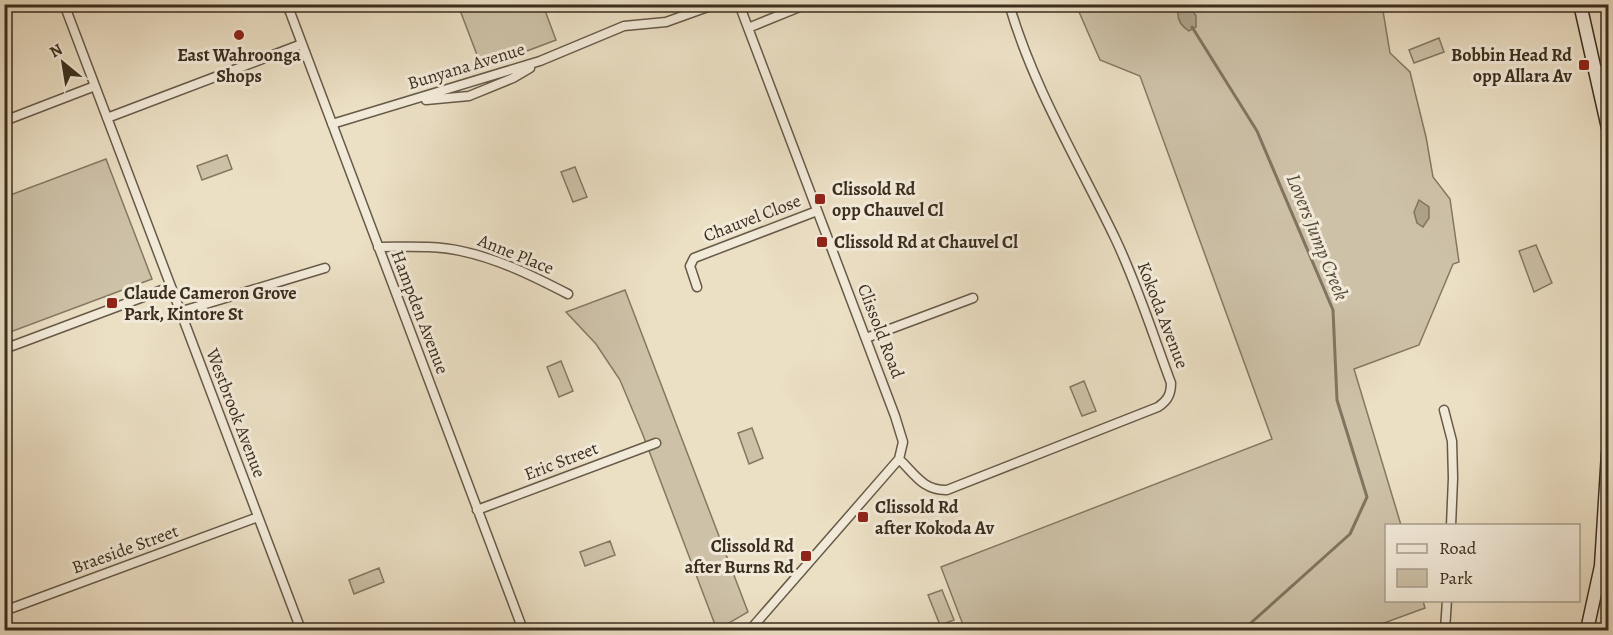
<svg xmlns="http://www.w3.org/2000/svg" width="1613" height="635" font-family="Alegreya,serif">
	<style>
		.green { fill: #cdc1a8; stroke: #847863; stroke-width: 1.5 }
		.water { fill: #afa38c; stroke: #817460; stroke-width: 1.5 }
		.lines { fill: none; stroke-linecap: round; stroke-linejoin: round }
		.stream { stroke: #817460; stroke-width: 3 }
		.street-casing { stroke: #675a48; stroke-width: 11 }
		.secondary-casing { stroke: #3b2e1e; stroke-width: 15 }
		.street { stroke: #f2ead9; stroke-width: 8 }
		.secondary { stroke: #f2ead9; stroke-width: 12 }
		.poi-dot { fill: #8f2418; stroke: #f2ead9; stroke-width: 2 }
		.labels { text-anchor: middle; stroke-width: 6; stroke-linejoin: round; paint-order: stroke }
		.poi-label { font-size: 18px; font-weight: bold; fill: #3b2e1e; stroke: #f2ead9; text-anchor: start }
		.street-label { font-size: 18px; fill: #3b2e1e; stroke: #f2ead9 }
		.water-label { font-size: 20px; font-style: italic; fill: #584b3a; stroke: #f2ead9 }
	</style>
	<rect width="100%" height="100%" fill="#ebdfc4"/>
	<filter id="stains"><feTurbulence type="fractalNoise" baseFrequency=".00333" numOctaves="4"/><feColorMatrix values="0 0 0 0 .2 0 0 0 0 .09 0 0 0 0 .02 0 0 0 .5 -.17"/></filter>
	<radialGradient id="worn" r=".72"><stop offset=".6" stop-color="#630" stop-opacity="0"/><stop offset="1" stop-color="#630" stop-opacity=".3"/></radialGradient>
	<!-- green -->
	<path class="green" d="M458,5H543L556,40L482,68Z
		M1076,5H1382L1390,53L1410,72L1426,137L1433,177L1450,199L1459,262L1453,264L1419,345L1354,369L1401,525L1386,526V600L1423,601L1425,608L1365,630H965L941,567L1272,439L1140,76L1100,60Z
		M1439,38L1444,52L1414,63L1409,50Z
		M227,155L232,169L202,180L197,166Z
		M106,159L152,279L5,334V197Z
		M575,167L587,197L573,202L561,172Z
		M1536,245L1552,283L1534,292L1519,251Z
		M625,290L748,612L717,630L643,435L620,380L596,344L566,312Z
		M561,361L573,391L559,397L547,367Z
		M1084,381L1096,411L1082,416L1070,387Z
		M752,428L763,458L749,464L738,433Z
		M610,541L615,555L585,566L580,552Z
		M379,568L384,582L354,594L349,580Z
		M942,590L954,620L940,625L928,595Z"/>
	<!-- water -->
	<path class="water" d="M1185,6L1191,8L1196,16V27L1189,31C1181,26 1177,20 1178,11Z
		M1419,200L1429,207V218L1423,227L1417,223L1414,212Z"/>
	<g class="lines">
		<!-- stream -->
		<path class="stream" d="M1192,27L1257,131L1333,310L1337,400L1367,497L1350,534L1243,630"/>
		<!-- street casing -->
		<g class="street-casing">
			<path id="street" d="M64,4L301,630
				M287,4L523,630
				M739,4L895,416L903,442L899,459L750,630
				M748,28L807,4
				M1595,72L1608,68
				M426,100L469,96L513,78L530,68
				M107,118L302,44
				M4,121L95,86
				M332,124L540,61L624,26L666,22L716,4
				M378,247C405,247 435,245 461,251C499,259 533,276 568,294
				M697,287L690,266L694,258L817,211
				M179,312L325,268
				M866,338L973,298
				M4,349L170,287
				M1444,410L1452,441L1453,478L1451,526
				M899,459C914,473 923,491 947,490L1158,407C1167,401 1171,395 1171,383C1153,335 1137,284 1115,238C1078,161 1033,87 1009,4
				M477,510L656,443
				M4,611L258,517
				M1445,630L1447,600"/>
		</g>
		<!-- secondary casing -->
		<g class="secondary-casing">
			<path id="secondary" d="M1580,4L1608,128
				M1587,630L1601,566L1608,453"/>
		</g>
		<!-- street -->
		<use href="#street" class="street"/>
		<!-- secondary -->
		<use href="#secondary" class="secondary"/>
	</g>
	<!-- markers -->
	<g class="poi-dot">
		<circle cx="239" cy="35" r="6"/>
		<rect x="1578" y="59" width="12" height="12" rx="3"/>
		<rect x="814" y="193" width="12" height="12" rx="3"/>
		<rect x="816" y="236" width="12" height="12" rx="3"/>
		<rect x="106" y="297" width="12" height="12" rx="3"/>
		<rect x="857" y="511" width="12" height="12" rx="3"/>
		<rect x="800" y="550" width="12" height="12" rx="3"/>
	</g>
	<g class="labels">
		<!-- poi labels -->
		<g class="poi-label">
			<text x="239" y="61" text-anchor="middle">East Wahroonga<tspan x="239" dy="21">Shops</tspan></text>
			<text x="1572" y="61" text-anchor="end">Bobbin Head Rd<tspan x="1572" dy="21">opp Allara Av</tspan></text>
			<text x="832" y="195">Clissold Rd<tspan x="832" dy="21">opp Chauvel Cl</tspan></text>
			<text x="834" y="248">Clissold Rd at Chauvel Cl</text>
			<text x="124" y="299">Claude Cameron Grove<tspan x="124" dy="21">Park, Kintore St</tspan></text>
			<text x="875" y="513">Clissold Rd<tspan x="875" dy="21">after Kokoda Av</tspan></text>
			<text x="794" y="552" text-anchor="end">Clissold Rd<tspan x="794" dy="21">after Burns Rd</tspan></text>
		</g>
		<!-- street labels -->
		<g class="street-label">
			<text transform="translate(466 66) rotate(-17)" y="6">Bunyana Avenue</text>
			<text transform="translate(752 218) rotate(-21)" y="6">Chauvel Close</text>
			<text transform="translate(516 254) rotate(22)" y="6">Anne Place</text>
			<text transform="translate(420 312) rotate(69)" y="6">Hampden Avenue</text>
			<text transform="translate(1163 315) rotate(69)" y="6">Kokoda Avenue</text>
			<text transform="translate(881 331) rotate(69)" y="6">Clissold Road</text>
			<text transform="translate(236 413) rotate(69)" y="6">Westbrook Avenue</text>
			<text transform="translate(561 461) rotate(-21)" y="6">Eric Street</text>
			<text transform="translate(125 549) rotate(-20)" y="6">Braeside Street</text>
		</g>
		<!-- water labels -->
		<g class="water-label">
			<text transform="translate(1318 237) rotate(68)" y="7">Lovers Jump Creek</text>
		</g>
	</g>
	<!-- margin -->
	<rect width="1613" height="635" fill="none" stroke="#ebdfc4" stroke-width="24"/>
	<rect x="6" y="6" width="1601" height="623" fill="none" stroke="#3b2e1e" stroke-width="3"/>
	<rect x="12" y="12" width="1589" height="611" fill="none" stroke="#3b2e1e" stroke-width="1.5"/>
	<!-- legend -->
	<rect x="1385" y="524" width="195" height="78" fill="#f2ead9" stroke="#a99f8e" stroke-width="1.5"/>
	<rect x="1397" y="544" width="30" height="9" fill="#f2ead9" stroke="#a99f8e" stroke-width="1.5"/>
	<text x="1439" y="554" font-size="18" fill="#3b2e1e">Road</text>
	<rect x="1397" y="569" width="30" height="18" fill="#cdc1a8" stroke="#a99f8e" stroke-width="1.5"/>
	<text x="1439" y="584" font-size="18" fill="#3b2e1e">Park</text>
	<!-- north arrow -->
	<g transform="translate(63 63) rotate(330)" stroke="#f2ead9" stroke-width="4.5" paint-order="stroke">
	<path d="M0-4.5L10 22L0 15L-10 22Z" fill="#3b2e1e"/>
	<text y="-9" font-size="16" font-weight="bold" text-anchor="middle" fill="#3b2e1e">N</text>
	</g>
	<rect width="100%" height="100%" filter="url(#stains)"/>
	<rect width="100%" height="100%" fill="url(#worn)"/>
</svg>
